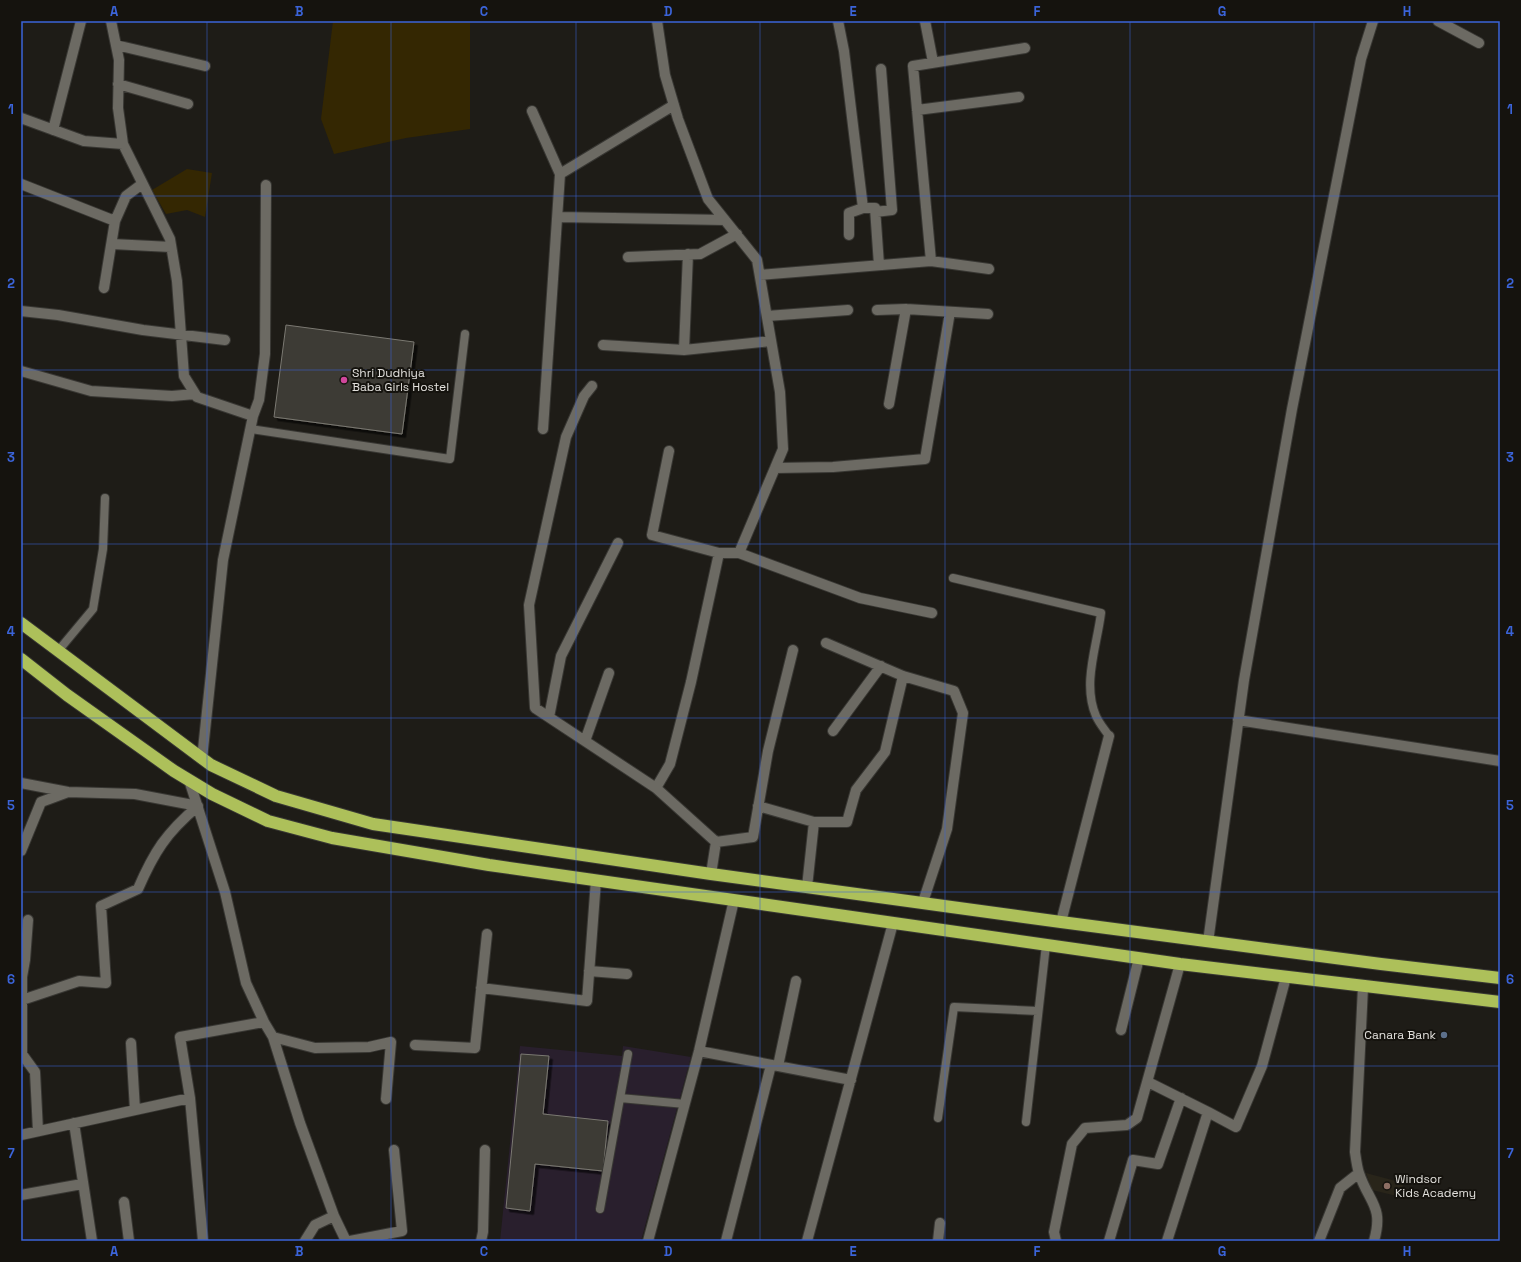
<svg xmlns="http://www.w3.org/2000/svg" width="1521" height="1262" font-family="'Space Grotesk',sans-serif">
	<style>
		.built { fill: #29251a }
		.medical { fill: #291f2d }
		.green { fill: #342702 }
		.building { fill: #3c3a34; stroke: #7b7972; filter: url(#shadow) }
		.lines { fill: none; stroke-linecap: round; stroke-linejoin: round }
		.lane-casing { stroke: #383733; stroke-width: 10 }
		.street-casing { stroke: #383733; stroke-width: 12 }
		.highway-casing { stroke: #383733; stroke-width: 14 }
		.lane { stroke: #6c6a63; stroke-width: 8 }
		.street { stroke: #6c6a63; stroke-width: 10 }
		.highway { stroke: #adc05a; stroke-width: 12 }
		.grid { fill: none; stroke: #3b64d9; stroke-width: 1; stroke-opacity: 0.55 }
		.hotel-dot { fill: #d1479c; stroke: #15130e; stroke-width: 1.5 }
		.service-dot { fill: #5c6f8a; stroke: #15130e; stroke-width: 1.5 }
		.education-dot { fill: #8d6e63; stroke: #15130e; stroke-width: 1.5 }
		.labels { text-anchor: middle; stroke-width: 4; stroke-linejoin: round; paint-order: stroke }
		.poi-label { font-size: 12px; fill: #e2e0dc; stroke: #15130e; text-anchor: start }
		.neatline { fill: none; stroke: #3b64d9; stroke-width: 1.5 }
		.grid-label { font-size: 13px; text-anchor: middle; font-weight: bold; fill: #3b64d9 }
	</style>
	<defs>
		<filter id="shadow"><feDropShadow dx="3.5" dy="3.5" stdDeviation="0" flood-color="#0009"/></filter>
	</defs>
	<rect width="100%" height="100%" fill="#1e1c17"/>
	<!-- built -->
	<path class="built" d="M1366,1173L1403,1183L1401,1197L1372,1190Z"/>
	<!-- medical -->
	<path class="medical" d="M520,1046L622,1056L623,1046L691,1057L641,1241H500Z"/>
	<!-- green -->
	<path class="green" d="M333,21H470V129L406,138L334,154L321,119Z
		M187,169L212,173L205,217L187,210L166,214L152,190Z"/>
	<!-- building -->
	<path class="building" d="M286,325L414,342L402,434L274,417Z
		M521,1054L549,1056L543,1114L608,1121L603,1171L535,1164L530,1211L506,1208Z"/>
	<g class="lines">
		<!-- lane casing -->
		<g class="lane-casing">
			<path id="lane" d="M251,429L450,459L465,334
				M953,578L1101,613C1097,646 1082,684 1096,716C1099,723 1105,730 1109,736
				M58,651L93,609L103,549L105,498
				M620,1098L685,1104
				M938,1118L954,1007L1038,1011
				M1026,1122L1046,945
				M600,1209L628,1054"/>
		</g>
		<!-- street casing -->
		<g class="street-casing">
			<path id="street" d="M111,21L119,60L118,108L123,144L170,239L177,281L184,376L197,397L253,416L223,560L202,759
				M657,21L665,75L678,119L708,199L757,260L780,392L783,449L739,553H719L691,682L670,764L656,788L716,842L711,874
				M838,21L844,51L863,208H875L879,265
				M925,21L933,62
				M1438,21L1479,43
				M116,45L205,66
				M118,84L188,104
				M917,110L1019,97
				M532,111L560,174
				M21,118L84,141L123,144
				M53,130L81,21
				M21,184L115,221
				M875,212L892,210L881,69
				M558,217L725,220
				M849,235V213L863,208
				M112,244L171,247
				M628,257L700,254L737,234
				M931,261L913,66L1025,48
				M760,275L931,261L989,269
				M104,288L115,221L126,196L142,184
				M877,310L906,309L988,314
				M21,311L58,315L143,330L225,340
				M767,316L848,310
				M603,345L684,350L771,341
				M684,350L688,254
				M21,371L91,391L172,396L195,394
				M592,386L584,396L566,437L529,605L535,708L656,788
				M889,404L906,309
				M253,416L259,400L265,354L266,185
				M543,429L560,174L674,105
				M669,451L652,535L719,553
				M775,468L833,467L925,459L950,312
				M739,553L860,598L932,613
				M826,643L903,676L954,691L963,713L947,829L923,902
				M549,717L561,656L618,543
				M1238,720L1500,761
				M833,731L881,666
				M585,741L609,673
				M189,780L225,892L246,983L264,1022L273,1037L300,1123L334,1216L346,1241
				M21,783L68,792L135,794L198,806
				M758,806L814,822
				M716,842L753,837L768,751L793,650
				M21,851L41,802L68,792
				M807,887L814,822H847L856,790L885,752L903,676
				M28,920L25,960L22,977V1054L35,1072L38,1131
				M1061,922L1109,736
				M1208,942L1244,680L1292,409L1361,59L1373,21
				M589,971L627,974
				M1363,987L1355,1152C1356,1159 1357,1167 1359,1173C1369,1203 1384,1206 1374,1241
				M481,988L587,1001L596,880
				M22,1000L79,981L106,983L101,906L138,889C154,852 166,833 198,806
				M1121,1030L1139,958
				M273,1037L315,1048L369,1047L391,1042L386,1099
				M131,1043L135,1110
				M415,1045L475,1048L487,934
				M699,1051L851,1080
				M778,1066L796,981
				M1148,1082L1208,1112L1167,1241
				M1208,1112L1236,1127L1262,1066L1286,977
				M74,1123L92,1241
				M21,1135L190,1098
				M21,1195L82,1184
				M124,1202L129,1241
				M203,1241L190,1098L180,1037L264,1022
				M305,1241L315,1225L334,1216
				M350,1241L402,1231L394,1150
				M481,1241L483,1232L485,1150
				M648,1241L699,1051L734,900
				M726,1241L771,1065
				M807,1241L893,923
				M938,1241L940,1223
				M1056,1241L1054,1232L1072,1144L1085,1128L1127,1125L1137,1118L1180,964
				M1109,1241L1133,1160L1158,1164L1181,1098
				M1319,1241L1340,1188L1359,1173"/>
		</g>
		<!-- highway casing -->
		<g class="highway-casing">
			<path id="highway" d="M21,623L211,765L276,796L373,824L711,874L1061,922L1381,964L1500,978
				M21,659L67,695L174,771L212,794L268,821L332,838L489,865L1180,964L1500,1002"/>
		</g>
		<!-- lane -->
		<use href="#lane" class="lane"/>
		<!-- street -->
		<use href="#street" class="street"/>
		<!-- highway -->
		<use href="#highway" class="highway"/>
	</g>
	<!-- grid -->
	<path class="grid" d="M207,21V1241M391,21V1241M576,21V1241M760,21V1241M945,21V1241M1130,21V1241M1314,21V1241M21,196H1500M21,370H1500M21,544H1500M21,718H1500M21,892H1500M21,1066H1500"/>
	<!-- markers -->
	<circle class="hotel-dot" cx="344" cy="380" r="4"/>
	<circle class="service-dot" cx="1444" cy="1035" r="4"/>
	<circle class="education-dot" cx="1387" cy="1186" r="4"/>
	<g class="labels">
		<!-- poi labels -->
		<g class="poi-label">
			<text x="352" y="377">Shri Dudhiya<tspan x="352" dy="14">Baba Girls Hostel</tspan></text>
			<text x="1436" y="1039" text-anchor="end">Canara Bank</text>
			<text x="1395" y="1183">Windsor<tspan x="1395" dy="14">Kids Academy</tspan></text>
		</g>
	</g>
	<!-- border -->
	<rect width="1521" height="1262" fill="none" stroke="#15130e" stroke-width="44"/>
	<rect x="22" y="22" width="1477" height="1218" class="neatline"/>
	<g class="grid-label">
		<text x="114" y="16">A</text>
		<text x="299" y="16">B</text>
		<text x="484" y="16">C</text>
		<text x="668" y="16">D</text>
		<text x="853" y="16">E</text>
		<text x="1037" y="16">F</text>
		<text x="1222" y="16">G</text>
		<text x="1407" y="16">H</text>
		<text x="11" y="114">1</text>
		<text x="1510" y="114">1</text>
		<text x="11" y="288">2</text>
		<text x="1510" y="288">2</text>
		<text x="11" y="462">3</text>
		<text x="1510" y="462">3</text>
		<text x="11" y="636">4</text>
		<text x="1510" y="636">4</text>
		<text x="11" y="810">5</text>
		<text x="1510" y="810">5</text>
		<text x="11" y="984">6</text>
		<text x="1510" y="984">6</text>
		<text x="11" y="1158">7</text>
		<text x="1510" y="1158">7</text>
		<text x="114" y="1256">A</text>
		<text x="299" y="1256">B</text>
		<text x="484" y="1256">C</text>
		<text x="668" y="1256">D</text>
		<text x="853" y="1256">E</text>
		<text x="1037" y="1256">F</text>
		<text x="1222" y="1256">G</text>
		<text x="1407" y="1256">H</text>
	</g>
</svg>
